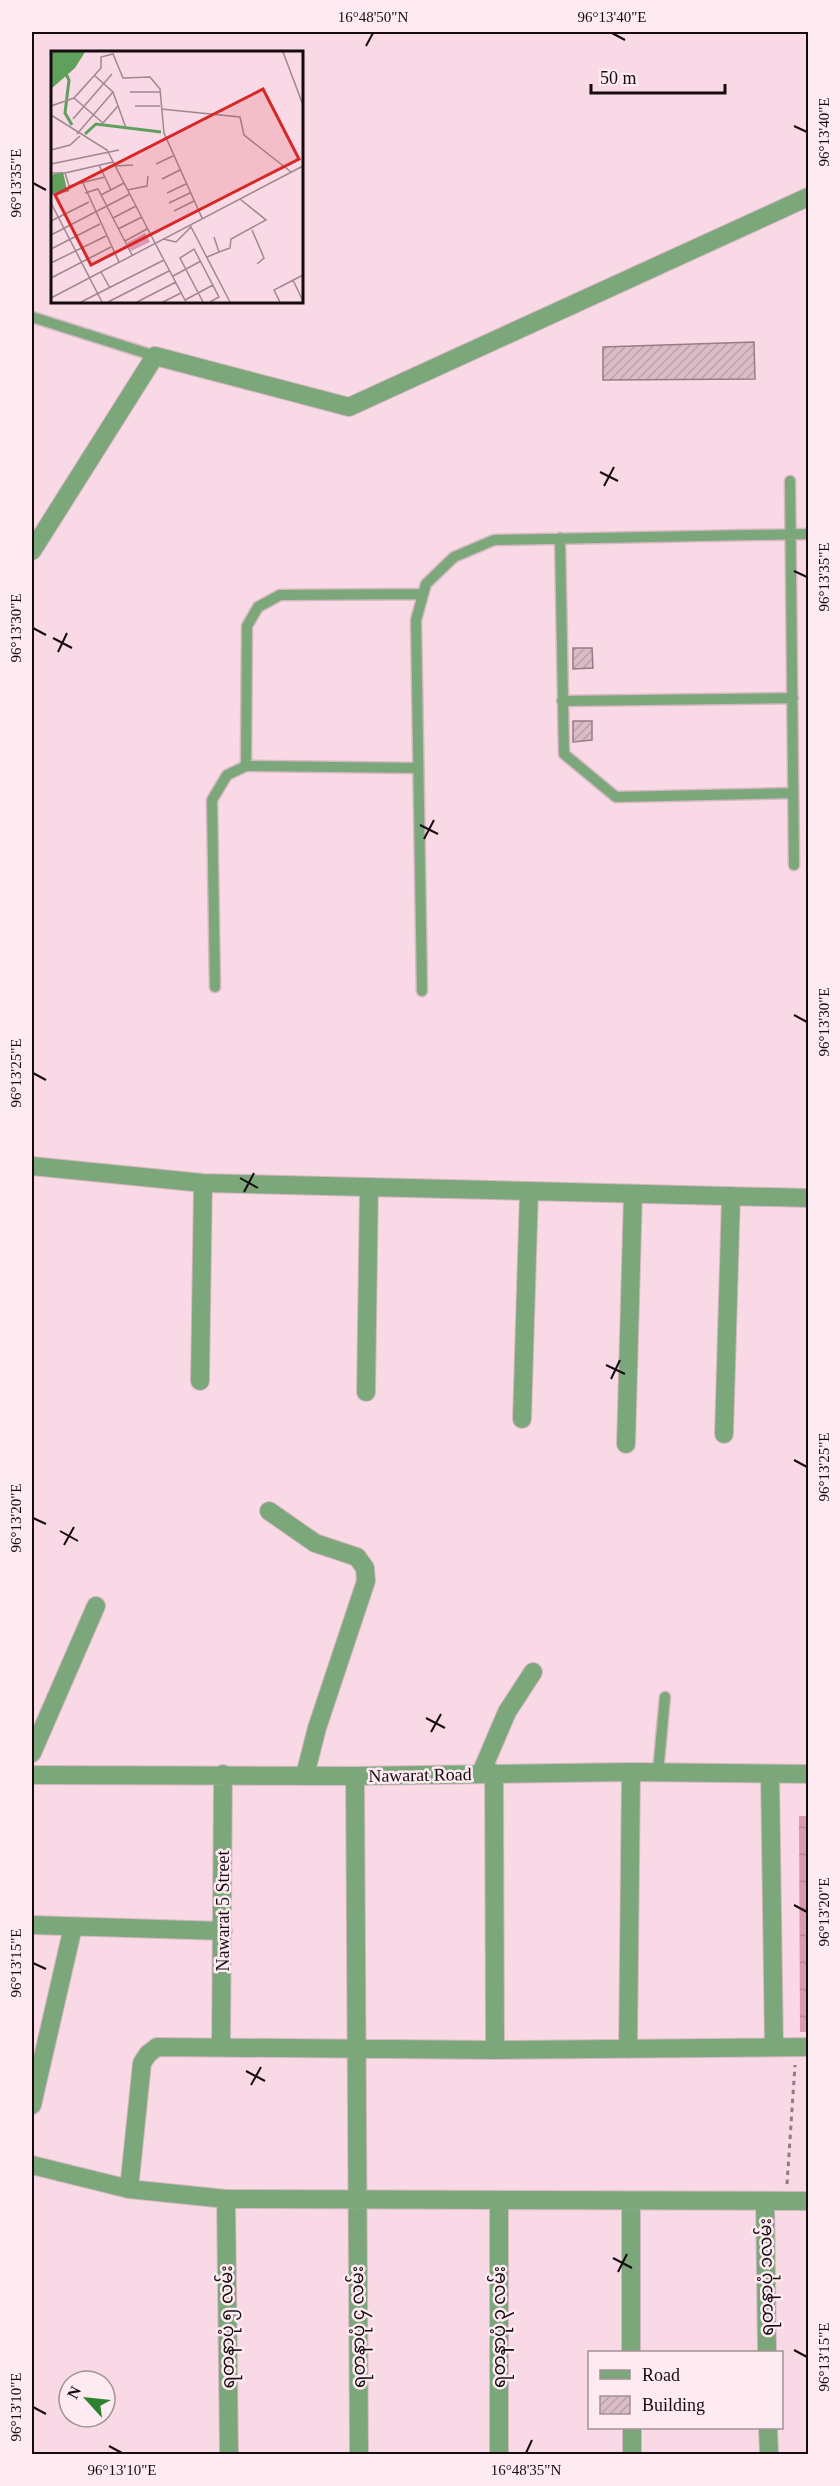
<svg xmlns="http://www.w3.org/2000/svg" width="840" height="2486" font-family="'Times New Roman','Noto Sans Myanmar',serif">
	<style>
		.park { fill: url(#park-crowns) }
		.building { fill: url(#building-hatch); stroke: #987b86; stroke-width: 1.5 }
		.lines { fill: none; stroke-linecap: round; stroke-linejoin: round }
		.lane-casing { stroke: #d5b8c3; stroke-width: 13 }
		.street-casing { stroke: #d5b8c3; stroke-width: 20 }
		.path { stroke: #917b84; stroke-width: 3; stroke-dasharray: 4.5 4.5; stroke-linecap: butt }
		.lane { stroke: #7ca77a; stroke-width: 10 }
		.street { stroke: #7ca77a; stroke-width: 18 }
		.ticks { fill: none; stroke: #160c10; stroke-width: 2 }
		.labels { text-anchor: middle; stroke-width: 5; stroke-linejoin: round; paint-order: stroke }
		.street-label { font-size: 18px; fill: #160c10; stroke: #feeaf1 }
		.inset-river { fill: none; stroke: #5fa05d; stroke-width: 3 }
		.inset-road { fill: none; stroke: #9e8790; stroke-width: 1.5 }
		.view { fill: #d62828; fill-opacity: 0.15; stroke: #d62828; stroke-width: 3 }
		.inset-edge { fill: none; stroke: #160c10; stroke-width: 3 }
		.neatline { fill: none; stroke: #160c10; stroke-width: 2 }
		.ticks-label { font-size: 15px; text-anchor: middle; fill: #160c10 }
	</style>
	<defs>
		<pattern id="park-crowns" width="20" height="18" patternUnits="userSpaceOnUse" patternTransform="scale(1.5)"><rect width="20" height="18" fill="#dc99b3"/><path d="M2 6a3 3 0 1 1 6 0M12 15a3 3 0 1 1 6 0" fill="none" stroke="#bc8399"/></pattern>
		<pattern id="building-hatch" width="6" height="6" patternUnits="userSpaceOnUse" patternTransform="scale(1.5)"><rect width="6" height="6" fill="#dabbc6"/><path d="M-1 1l2-2M0 6l6-6M5 7l2-2" fill="none" stroke="#baa0a9"/></pattern>
	</defs>
	<rect width="100%" height="100%" fill="#f9d9e5"/>
	<!-- park -->
	<path class="park" d="M799,1816H808V2032H800Z"/>
	<!-- building -->
	<path class="building" d="M754,342L755,379L603,380V347Z
		M573,648H592L593,668L573,669Z
		M573,721H592V740L573,742Z"/>
	<g class="lines">
		<!-- lane casing -->
		<g class="lane-casing">
			<path id="lane" d="M32,317L155,356
				M790,481L794,865
				M560,538L564,754L616,797L793,793
				M562,701L793,698
				M246,766L247,626L258,607L280,595L423,594
				M215,987L212,800L227,775L246,766L418,768
				M422,991L416,620L426,584L454,557L494,540L808,534
				M658,1772L665,1697"/>
		</g>
		<!-- street casing -->
		<g class="street-casing">
			<path id="street" d="M32,551L155,356L349,407L808,197
				M32,1166L203,1183L808,1198
				M200,1381L203,1183
				M366,1392L369,1187
				M522,1419L529,1191
				M724,1434L731,1196
				M626,1444L633,1194
				M269,1511L315,1543L357,1557L365,1568L366,1581L317,1728L305,1775
				M32,1753L96,1606
				M481,1773L507,1712L533,1672
				M494,1773L495,2050
				M32,1775L355,1776L631,1772L808,1774
				M770,1775L774,2047
				M355,1776L359,2454
				M32,1925L223,1931
				M221,2047L223,1774
				M628,2049L631,1772
				M32,2105L73,1927
				M32,2165L129,2189L226,2199L808,2201
				M129,2189L142,2063L148,2054L157,2047L495,2050L808,2047
				M226,2199L229,2454
				M499,2200V2454
				M631,2201V2352
				M765,2201L767,2352
				M632,2428V2454
				M768,2428L769,2454"/>
		</g>
		<!-- path -->
		<path class="path" d="M787,2184L795,2065"/>
		<!-- lane -->
		<use href="#lane" class="lane"/>
		<!-- street -->
		<use href="#street" class="street"/>
	</g>
	<!-- ticks -->
	<path class="ticks" d="M612,33L625,40M366,46L373,33M794,126L807,132M33,183L46,190M600,472L618,481M604,486L614,467M794,571L807,577M33,628L46,635M53,638L72,648M58,652L67,633M420,825L438,834M424,839L434,820M794,1015L807,1022M33,1073L46,1080M240,1178L258,1188M244,1192L254,1173M606,1365L625,1374M611,1379L620,1360M794,1460L807,1467M33,1518L46,1524M60,1531L78,1541M64,1545L74,1527M426,1718L445,1728M431,1732L441,1714M794,1905L807,1912M33,1963L46,1969M246,2071L265,2081M251,2085L261,2067M613,2258L632,2268M618,2272L627,2254M794,2350L807,2357M33,2407L46,2414M109,2446L122,2453M526,2453L532,2440"/>
	<g class="labels">
		<!-- street labels -->
		<g class="street-label">
			<text transform="translate(420 1775) rotate(-1)" y="6">Nawarat Road</text>
			<text transform="translate(223 1911) rotate(-90)" y="6">Nawarat 5 Street</text>
			<text transform="translate(766 2277) rotate(-91)" y="6">ရတနာပုံ ၁လမ်း</text>
			<text transform="translate(227 2327) rotate(-91)" y="6">ရတနာပုံ ၅ လမ်း</text>
			<text transform="translate(358 2327) rotate(-91)" y="6">ရတနာပုံ ၄ လမ်း</text>
			<text transform="translate(499 2327) rotate(-90)" y="6">ရတနာပုံ ၃ လမ်း</text>
		</g>
	</g>
	<!-- overview -->
	<g transform="translate(51 51)">
		<rect width="252" height="252" fill="#f9d9e5"/>
		<path d="M94,182L99,191L80,200L76,192Z" fill="#dc99b3"/>
		<path d="M0,1H34L24,17L0,38ZM12,121L16,139L0,143V124Z" fill="#5fa05d"/>
		<path class="inset-river" d="M15,23L18,29L14,62L21,74M34,83L45,73L110,81"/>
		<path class="inset-road" d="M232,1L252,54M43,24L62,41L75,77M79,41H109M23,47L52,72L67,55M0,55L23,47L50,17V6L62,3L72,27L99,26L109,38L113,82L151,167M84,55H109M110,58L189,66L193,84L240,121M0,64L56,99L104,192M22,68L61,23M26,83L62,41M0,99L19,94L29,85M0,113L68,99M105,113L122,105M48,114L60,139M64,115L82,114M0,122H14L18,135L17,140L0,143M14,122L62,111M111,128L129,119M32,132L68,211M18,135L54,126M76,139L96,135L97,125M34,142L47,138L81,204M116,142L135,133M50,144L73,132M0,152L51,251M118,152L139,142M123,160L143,150M62,167L85,155M0,170L38,151M139,174L179,251M67,178L91,166M201,179L213,207L206,213M0,184L79,143M112,188L125,191L140,176M74,190L96,178M104,192L135,251M0,198L49,173M168,201L179,197L180,188L215,169L189,148M156,206L168,201L163,186M0,212L55,185M50,221L59,237M122,225L150,210M0,227L60,196M242,229L252,250M0,247L252,115M134,249L162,234M30,251L113,209M57,251L118,220M86,251L125,231M112,251L130,242M152,251L129,207L143,198L168,246L159,251M229,251L223,239L252,224"/>
		<path class="view" d="M212,38L248,108L40,214L4,144Z"/>
		<rect width="252" height="252" class="inset-edge"/>
	</g>
	<!-- border -->
	<rect width="840" height="2486" fill="none" stroke="#feeaf1" stroke-width="66"/>
	<!-- legend -->
	<rect x="588" y="2351" width="195" height="78" fill="#feeaf1" stroke="#a19197" stroke-width="1.5"/>
	<rect x="600" y="2370" width="30" height="9" fill="#7ca77a" stroke="#a19197" stroke-width="1.5"/>
	<text x="642" y="2381" font-size="18" fill="#160c10">Road</text>
	<rect x="600" y="2396" width="30" height="18" fill="url(#building-hatch)" stroke="#a19197" stroke-width="1.5"/>
	<text x="642" y="2411" font-size="18" fill="#160c10">Building</text>
	<!-- north arrow -->
	<g transform="translate(87 2399) rotate(297)"><circle r="28" fill="#feeaf1" stroke="#a19197" stroke-width="1.5"/>
	<path d="M0-4.5L10 22L0 15L-10 22Z" fill="#2d812e"/>
	<text y="-9" font-size="16" font-weight="bold" text-anchor="middle" fill="#160c10">N</text>
	</g>
	<!-- scale -->
	<path d="M591 84v9h134v-9" fill="none" stroke="#160c10" stroke-width="3"/>
	<text x="600" y="84" font-size="18" fill="#160c10" stroke="#feeaf1" stroke-width="4.5" paint-order="stroke">50 m</text>
	<rect x="33" y="33" width="774" height="2420" class="neatline"/>
	<g class="ticks-label">
		<text x="373" y="22">16°48'50"N</text>
		<text x="612" y="22">96°13'40"E</text>
		<text transform="translate(824 132) rotate(-90)" y="5">96°13'40"E</text>
		<text transform="translate(16 183) rotate(-90)" y="5">96°13'35"E</text>
		<text transform="translate(824 577) rotate(-90)" y="5">96°13'35"E</text>
		<text transform="translate(16 628) rotate(-90)" y="5">96°13'30"E</text>
		<text transform="translate(824 1022) rotate(-90)" y="5">96°13'30"E</text>
		<text transform="translate(16 1073) rotate(-90)" y="5">96°13'25"E</text>
		<text transform="translate(824 1467) rotate(-90)" y="5">96°13'25"E</text>
		<text transform="translate(16 1518) rotate(-90)" y="5">96°13'20"E</text>
		<text transform="translate(824 1912) rotate(-90)" y="5">96°13'20"E</text>
		<text transform="translate(16 1963) rotate(-90)" y="5">96°13'15"E</text>
		<text transform="translate(824 2357) rotate(-90)" y="5">96°13'15"E</text>
		<text transform="translate(16 2407) rotate(-90)" y="5">96°13'10"E</text>
		<text x="122" y="2475">96°13'10"E</text>
		<text x="526" y="2475">16°48'35"N</text>
	</g>
</svg>
